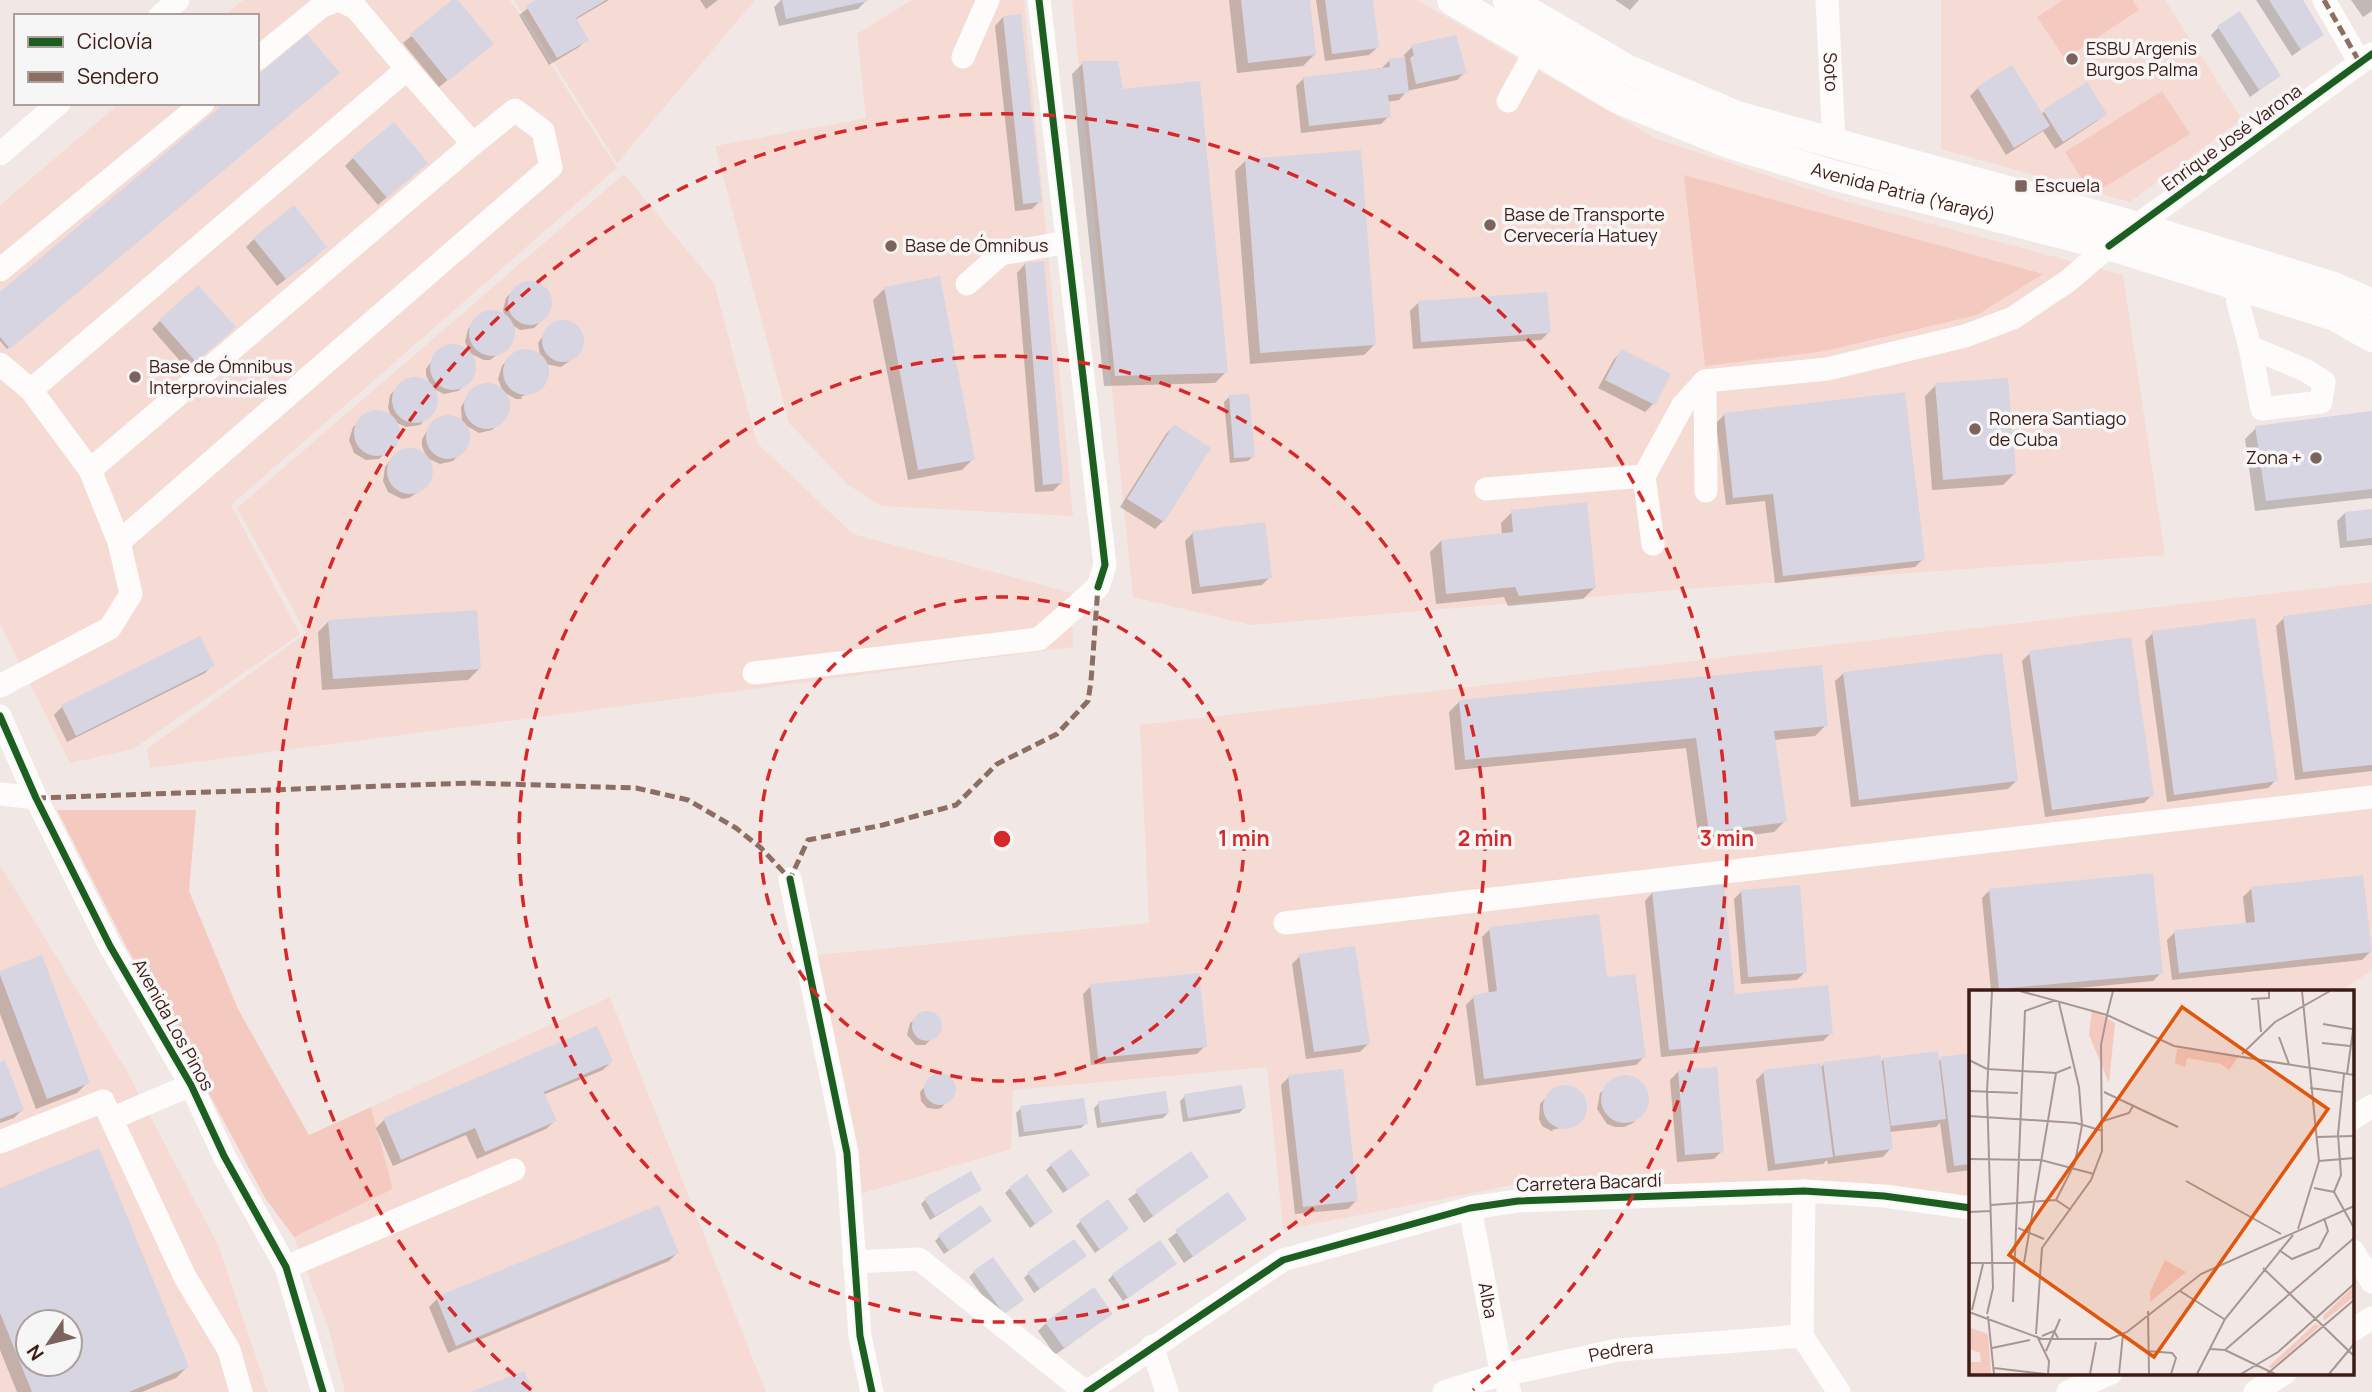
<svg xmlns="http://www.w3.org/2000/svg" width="2372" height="1392" font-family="Manrope,sans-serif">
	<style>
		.built { fill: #f5dbd4; fill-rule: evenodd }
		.green { fill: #f4cac0 }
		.shadow { fill: #0003; fill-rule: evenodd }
		.building { fill: #d6d5e1; fill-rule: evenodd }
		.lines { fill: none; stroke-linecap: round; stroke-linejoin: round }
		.minor { stroke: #fdfcfb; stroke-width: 23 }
		.major { stroke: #fdfcfb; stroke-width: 30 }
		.quiet { stroke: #8d6e63; stroke-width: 5; stroke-dasharray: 10 5; stroke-linecap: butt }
		.cycleway-casing { stroke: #f6f6f6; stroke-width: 11 }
		.cycleway { stroke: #1b5e20; stroke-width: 7 }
		.ring { fill: none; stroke: #d62828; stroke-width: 3.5; stroke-dasharray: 12 9 }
		.poi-dot { fill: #7d635e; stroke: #f6f6f6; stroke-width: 2.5 }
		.labels { text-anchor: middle; stroke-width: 7; stroke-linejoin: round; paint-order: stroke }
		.poi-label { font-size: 18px; fill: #3e1c15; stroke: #f6f6f6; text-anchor: start }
		.street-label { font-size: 18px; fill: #3e1c15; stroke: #f6f6f6 }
		.inset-road { fill: none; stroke: #a99692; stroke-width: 2 }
		.view { fill: #e0560c; fill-opacity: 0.15; stroke: #e0560c; stroke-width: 3.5 }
		.inset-edge { fill: none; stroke: #3e1c15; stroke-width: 3.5 }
		.centre { fill: #d62828; stroke: #f6f6f6; stroke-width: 3.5 }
		.ring-label { font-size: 21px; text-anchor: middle; font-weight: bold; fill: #d62828; stroke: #f6f6f6; stroke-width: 7; stroke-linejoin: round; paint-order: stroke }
	</style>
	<rect width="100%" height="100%" fill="#f1e8e5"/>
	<!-- built -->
	<path class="built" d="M243,0H510L617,168L231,505L300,634L133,749L70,763L0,624V205L120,103H257V16H224Z
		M514,0H755L617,163Z
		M912,0H1024L1073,516L881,506L847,484L789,423L715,146L866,118L857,34Z
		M1072,0H1417L1657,139L1845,201L2123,275L2165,555L1698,588L1251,625L1133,597Z
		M1941,0H2165L2242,119L2130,202L1941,149Z
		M624,174L714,283L757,443L853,534L1072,593L1073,647L150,768L147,749L306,633L237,508Z
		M2372,582V970L2341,991H1971V1204L1533,1181L1283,1230L1267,1067L1013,1090L1011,1149L853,1196L817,955L1149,923L1140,725Z
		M0,865L125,1068L219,1247L268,1392H0ZM28,1322H70V1364H28Z
		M610,997L766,1392H345L328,1327L294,1237L393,1189L371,1107Z"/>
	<!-- green -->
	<path class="green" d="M2063,0H2132L2139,10L2065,59L2037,17Z
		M2162,91L2190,134L2092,195L2065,152Z
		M1684,175L2043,274L1977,315L1825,351L1705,366Z
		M57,810H196L189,891L238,1009L309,1135L371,1107L393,1189L294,1237L265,1198L191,1060L127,948Z"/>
	<!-- shadow -->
	<path class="shadow" d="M456,0L484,51L439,87L403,43Z
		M539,0H609L575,20L587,39L579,47L549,65L519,15Z
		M700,0H718L706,9Z
		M781,0H866V1L858,9L779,26L774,7Z
		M1229,0H1308L1314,55L1303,66L1237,73Z
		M1316,0H1371L1378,47L1369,55L1325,61Z
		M1615,0H1639L1630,10Z
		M2256,0H2301L2322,34L2292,56Z
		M2351,0H2372V11L2363,17Z
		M1003,17L1040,201L1032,209L1015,211L995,26Z
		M2219,27L2279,76L2250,97L2211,35Z
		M1412,47L1465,72L1457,80L1407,91L1399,100L1387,102L1389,116L1381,124L1301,133L1296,86L1304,78L1382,68L1390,60L1405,58L1404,55Z
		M1083,63L1226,372L1215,383L1104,386L1072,74Z
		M2012,67L2041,114L2086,84L2105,114L2097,121L2055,149L2043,131L2006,155L1970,96L1978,88Z
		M337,73L7,349L0,341V295L257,103Z
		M353,158L418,170L378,205L345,166Z
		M1246,160L1375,344L1364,355L1250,364L1235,171Z
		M254,239L317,255L277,286L246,247Z
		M1025,264L1061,483L1053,491L1035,492L1017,273Z
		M529,282L542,286L546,290L551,304L545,317L534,328L520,330L509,323L513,334L508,347L490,360H484L471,354L465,342L468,329L478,318L491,312L505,317L503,310L506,298L517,287Z
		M884,289L973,459L962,470L908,480L873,300Z
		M1418,303L1549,332L1541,340L1413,349L1410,311Z
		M160,321L226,335L187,369L152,329Z
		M569,322L579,329L583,342L578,355L561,367L545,364L547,373L542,387L521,397L522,399H516L503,392L498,379L502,366L506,361L512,355L525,350L540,355L538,343L550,327L556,323Z
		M452,346L465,350L473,360V374L464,386L458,391L444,394L432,388L436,400L435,407L420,425L406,427L395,422L398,437L396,443L379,459L366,460L354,453L349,440L353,427L371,412L385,414L393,421L388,408L390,395L401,384L414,378L420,379L431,386L426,375V369L439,351Z
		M1622,351L1668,375L1653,404L1645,412L1598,388L1614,359Z
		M492,385L503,392L508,406L507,412L498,424L492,430L479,433L465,425L469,438L468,444L453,461L440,464L427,458L422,446V439L429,428L440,418L454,417L462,423L461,407L468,396L479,387Z
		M1936,385L2014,474L2003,485L1932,490L1925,396Z
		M1229,397L1253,456L1248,461L1230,463L1224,402Z
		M2372,413V498L2255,511L2245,439L2256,428Z
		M1724,415L1923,559L1915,567L1775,583L1765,501L1726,505L1716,423Z
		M1174,426L1163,521L1155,529L1120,507L1166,434Z
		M407,450L421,453L426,457L431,471L427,485L421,490L409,498L402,499L388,492L383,481L385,467L389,462L395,456Z
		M2372,511V545L2340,548L2337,521L2345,513Z
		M1512,512L1594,588L1583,599L1508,606L1504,597L1436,604L1430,552L1441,541L1502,535L1501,523Z
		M1193,533L1270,577L1262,585L1192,594L1185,541Z
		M2372,606V771L2295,780L2276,626L2284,618Z
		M329,621L479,669L468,680L322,690L318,632Z
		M2153,633L2276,780L2268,788L2167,802L2145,641Z
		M199,638L213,665L205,673L67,742L54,715L62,707Z
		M2030,653L2152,795L2144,803L2045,817L2022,661Z
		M1844,673L2016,781L2008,789L1851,807L1835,681Z
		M1460,701L1826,725L1815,736L1774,740L1785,821L1774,832L1699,842L1686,748L1455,770L1449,712Z
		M2251,889L2370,952L2362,960L2172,980L2167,940L2175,932L2246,924L2243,897Z
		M1990,890L2161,973L2153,981L2046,991H1991L1982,898Z
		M1742,891L1805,972L1797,980L1741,984L1734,899Z
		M1653,892L1733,996L1831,1033L1823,1041L1661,1057L1645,901Z
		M1490,929L1606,979L1644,1057L1636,1065L1476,1086L1466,1005L1474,997L1489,994L1482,937Z
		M1300,956L1368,1044L1360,1052L1306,1059L1292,964Z
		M0,973L88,1082L77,1093L36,1109L0,1014Z
		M1091,986L1205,1046L1197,1054L1091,1065L1083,994Z
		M924,1013L936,1016L940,1024L938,1033L925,1045H916L907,1035L910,1023Z
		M1971,1055V1170L1947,1173L1940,1123L1936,1127L1889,1132L1891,1148L1883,1157L1828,1164L1827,1160L1823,1164L1768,1171L1756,1080L1764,1072L1820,1068L1824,1064L1880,1063L1884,1059L1937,1063L1941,1059Z
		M611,1062L603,1070L543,1095L555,1121L546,1129L477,1159L466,1135L393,1166L376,1128L384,1120Z
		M0,1064L22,1110L14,1118L0,1123Z
		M1678,1072L1722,1151L1714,1159L1677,1162L1670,1080Z
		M935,1075H944L952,1080L953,1095L941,1108L937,1109L927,1108L921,1101L920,1092Z
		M1289,1077L1356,1201L1348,1209L1295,1214L1281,1085Z
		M1618,1078L1634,1079L1641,1084L1647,1101L1644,1110L1633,1123L1624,1127H1615L1607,1124L1597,1109L1600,1093Z
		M1567,1086L1581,1094L1585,1102L1586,1111L1577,1124L1552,1130L1553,1132L1542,1126L1539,1119L1540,1104L1552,1091Z
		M1185,1096L1244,1108L1239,1113L1183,1122L1180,1101Z
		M1099,1103L1168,1113L1163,1118L1097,1128L1094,1108Z
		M1021,1108L1086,1123L1081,1128L1019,1137L1016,1113Z
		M1190,1153L1207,1176L1144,1223L1128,1199Z
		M1051,1165L1082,1179L1063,1193L1046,1170Z
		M1010,1188L1051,1212L1030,1228L1005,1193Z
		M0,1190L187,1367L176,1378L142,1392H17L0,1350ZM28,1322H70V1364H28Z
		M979,1190L930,1220L921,1204L926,1199Z
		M1228,1195L1245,1219L1184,1263L1168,1239Z
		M1081,1221L1127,1229L1095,1253L1076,1226Z
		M984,1226L944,1254L935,1241L940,1236Z
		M677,1253L669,1261L448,1353L429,1307L437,1299Z
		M1079,1261L1034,1293L1024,1278L1029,1273Z
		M1169,1269L1123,1301L1108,1280L1113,1275Z
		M974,1272L1021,1300L998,1318L969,1277Z
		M1102,1321L1055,1355L1038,1331L1046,1323Z"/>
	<!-- building -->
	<path class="building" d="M452,0H458L494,44L448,81L410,34Z
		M536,0H606L576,18L589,40L557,58L526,6Z
		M782,0H868V1L786,19Z
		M1241,0H1310L1316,55L1248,63Z
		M1325,0H1373L1379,48L1332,54Z
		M2269,0H2303L2324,35L2301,50Z
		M2240,11L2281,76L2259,90L2217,26Z
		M1021,14L1042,202L1023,204L1003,16Z
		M307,34L340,73L10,349L0,337V292L225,103H257V76Z
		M1456,35L1467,73L1416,84L1410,58L1414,55L1411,45Z
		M1405,57L1409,93L1388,95L1391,117L1309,126L1303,77L1390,67L1389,59Z
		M1082,61H1118L1123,89L1200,81L1228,373L1115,376Z
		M2012,65L2050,126L2014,148L1977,87Z
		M2087,82L2107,114L2063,142L2043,110Z
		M394,122L428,163L387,198L352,157Z
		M1361,150L1376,345L1260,353L1245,159Z
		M294,205L327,247L286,279L253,238Z
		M1044,261L1063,483L1043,485L1025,263Z
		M940,276L975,460L918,470L884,287Z
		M508 303a22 22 0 1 1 44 0a22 22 0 1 1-44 0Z
		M198,285L236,327L196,362L159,320Z
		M1547,292L1551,333L1421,342L1418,301Z
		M469 333a23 23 0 1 1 46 0a23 23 0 1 1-46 0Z
		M542 341a21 21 0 1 1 42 0a21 21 0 1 1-42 0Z
		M430 367a23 23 0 1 1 46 0a23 23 0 1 1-46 0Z
		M503 372a23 23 0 1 1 46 0a23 23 0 1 1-46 0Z
		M1621,349L1671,374L1655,405L1605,380Z
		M392 400a23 23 0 1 1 46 0a23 23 0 1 1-46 0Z
		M2008,378L2016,474L1943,480L1935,383Z
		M464 406a23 23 0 1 1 46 0a23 23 0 1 1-46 0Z
		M1905,392L1925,560L1783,576L1773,494L1733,498L1724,413Z
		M1249,394L1255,457L1234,458L1229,395Z
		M354 433a23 23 0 1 1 46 0a23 23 0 1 1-46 0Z
		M2372,411V489L2266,501L2255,426Z
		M426 437a22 22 0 1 1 44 0a22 22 0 1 1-44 0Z
		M1174,424L1211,448L1164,522L1127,499Z
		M387 471a23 23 0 1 1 46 0a23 23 0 1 1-46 0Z
		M1587,502L1596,588L1519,596L1515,587L1446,594L1441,540L1513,532L1511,510Z
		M2372,509V538L2347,541L2345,512Z
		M1265,522L1272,578L1200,587L1192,531Z
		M2372,604V765L2303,772L2283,616Z
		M477,610L481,669L333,679L328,620Z
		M2255,618L2278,781L2174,795L2152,631Z
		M200,636L215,666L76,736L61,705Z
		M2131,637L2154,796L2052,810L2029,651Z
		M2002,653L2018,781L1859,800L1843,672Z
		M1822,665L1828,726L1774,731L1787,822L1709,832L1696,738L1465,760L1459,700Z
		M2153,873L2163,974L1999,989L1989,889Z
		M2363,875L2372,952L2179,973L2174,930L2255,922L2251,887Z
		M1724,884L1735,994L1828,985L1833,1034L1669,1050L1652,891Z
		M1800,885L1807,973L1748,977L1741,890Z
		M1599,914L1607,977L1635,974L1646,1058L1484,1079L1473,995L1497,991L1489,927Z
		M1355,946L1370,1044L1314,1052L1299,954Z
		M42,955L90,1083L47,1099L0,975V971Z
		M1199,973L1207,1047L1098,1058L1090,984Z
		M912 1026a15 15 0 1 1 30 0a15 15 0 1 1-30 0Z
		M597,1026L613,1062L544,1092L557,1121L485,1152L475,1128L401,1160L383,1118Z
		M1938,1051L1946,1119L1891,1126L1883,1058Z
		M1971,1053V1164L1954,1166L1940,1057Z
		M1881,1055L1893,1149L1835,1156L1823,1062Z
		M5,1060L24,1110L0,1119V1062Z
		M1821,1063L1833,1157L1775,1164L1763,1070Z
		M1717,1067L1724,1152L1685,1155L1678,1070Z
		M1343,1069L1358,1201L1303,1207L1288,1075Z
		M924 1089a16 16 0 1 1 32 0a16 16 0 1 1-32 0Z
		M1601 1099a24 24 0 1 1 48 0a24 24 0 1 1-48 0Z
		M1543 1107a22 22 0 1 1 44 0a22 22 0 1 1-44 0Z
		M1242,1085L1246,1108L1188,1118L1184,1094Z
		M1166,1091L1169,1113L1101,1123L1098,1101Z
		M1084,1098L1088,1124L1024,1132L1020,1106Z
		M99,1148L189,1367L129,1392H32L0,1313V1188ZM28,1322H70V1364H28Z
		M1071,1149L1090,1175L1068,1190L1050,1164Z
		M1191,1151L1209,1177L1153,1216L1135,1190Z
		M971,1171L982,1190L935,1216L924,1198Z
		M1027,1174L1053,1212L1035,1224L1009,1187Z
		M1228,1192L1247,1219L1193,1257L1175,1230Z
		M1108,1199L1129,1229L1100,1250L1079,1220Z
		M659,1205L679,1253L456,1346L436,1297Z
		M981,1205L992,1221L949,1251L938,1235Z
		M1074,1239L1087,1256L1040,1289L1027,1272Z
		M1160,1240L1177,1264L1128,1298L1112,1274Z
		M993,1257L1024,1300L1004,1314L973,1271Z
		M1094,1287L1113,1314L1064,1348L1045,1322Z
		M524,1371L533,1392H471Z"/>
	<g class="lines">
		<!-- minor -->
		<g class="minor">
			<path id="s1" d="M1827,0L1834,144"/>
			<path d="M2324,0L2360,63"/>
			<path d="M160,16L178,0"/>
			<path d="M963,57L988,0"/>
			<path d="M1508,101L1536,50"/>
			<path d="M0,154L59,103"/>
			<path d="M0,270L203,103"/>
			<path d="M967,284L1001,254L1067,242"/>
			<path d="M2236,284L2238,303L2250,347L2262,409L2321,402L2324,382L2305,370L2250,347"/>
			<path d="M0,364L31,390L90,470L119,542"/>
			<path d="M31,390L407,69L356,8L339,0L322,6L257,59"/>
			<path d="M90,470L473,144L407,69"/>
			<path d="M1486,489L1644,476"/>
			<path d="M1706,491L1705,381L1827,369L1965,336L2013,318L2068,281L2109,246L2372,54"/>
			<path d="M1653,544L1644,476L1683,405L1705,381"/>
			<path d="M754,673L1039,639L1098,587L1105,565L1039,0"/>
			<path d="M0,686L110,628L131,594L119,542L551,167L543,131L515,110L473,144"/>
			<path d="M0,716L36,798L110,946L191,1085L224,1156L286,1267L323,1392"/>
			<path d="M0,794L36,798"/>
			<path d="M790,879L847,1153L860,1336L872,1392"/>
			<path d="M1285,923L2372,797"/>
			<path d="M113,1118L191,1085"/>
			<path d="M2353,1118L2372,1106"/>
			<path d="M0,1142L103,1101L185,1277L229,1350L241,1392"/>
			<path d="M1804,1191L1802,1336L1839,1392"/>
			<path id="s2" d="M1470,1208L1502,1376L1510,1392"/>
			<path d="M2353,1251L2372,1282"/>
			<path d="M854,1262L919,1259L1085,1392"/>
			<path d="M286,1267L514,1170"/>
			<path d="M2353,1330L2372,1318"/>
			<path d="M1152,1346L1167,1392"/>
			<path d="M1087,1392L1283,1260L1470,1208L1518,1201L1804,1191L1884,1196L1971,1208"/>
			<path id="s3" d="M1444,1392L1485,1379L1618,1350L1802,1336"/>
			<path d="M2068,1392L2111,1373"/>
			<path d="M2255,1392L2285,1373"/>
		</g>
		<!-- major -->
		<g class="major">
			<path id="s4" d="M1452,0L1619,99L1731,144L1836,176L2118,248L2335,316L2372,337"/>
			<path d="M1508,0L1626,69L1737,116L2138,227L2331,286L2372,304"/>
		</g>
		<!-- quiet -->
		<path class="quiet" d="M2324,0L2360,63
			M36,798L471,783L636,788L688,800L736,828L761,848L790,879L808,840L883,825L956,805L997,764L1057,734L1088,701L1091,681L1098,587"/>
		<!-- cycleway casing -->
		<g class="cycleway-casing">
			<path id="cycleway" d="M1039,0L1105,565L1098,587
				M2109,246L2372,54
				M0,716L36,798L110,946L191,1085L224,1156L286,1267L323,1392
				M790,879L847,1153L860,1336L872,1392
				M1087,1392L1283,1260L1470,1208L1518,1201L1804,1191L1884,1196L1971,1208"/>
		</g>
		<!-- cycleway -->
		<use href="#cycleway" class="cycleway"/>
	</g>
	<!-- distance rings -->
	<g class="ring">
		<circle cx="1002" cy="839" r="242"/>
		<circle cx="1002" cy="839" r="483"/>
		<path d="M531 1390A725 725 0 1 1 1473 1390"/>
	</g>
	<!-- markers -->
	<g class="poi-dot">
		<circle cx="2072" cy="59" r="7"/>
		<rect x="2014" y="179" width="14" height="14" rx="3.5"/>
		<circle cx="1490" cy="225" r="7"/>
		<circle cx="891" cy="246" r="7"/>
		<circle cx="135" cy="377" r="7"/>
		<circle cx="1975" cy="429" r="7"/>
		<circle cx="2316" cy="458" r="7"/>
	</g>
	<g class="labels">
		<!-- poi labels -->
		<g class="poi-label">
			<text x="2086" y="55">ESBU Argenis<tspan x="2086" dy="21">Burgos Palma</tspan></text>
			<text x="2035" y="192">Escuela</text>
			<text x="1504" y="221">Base de Transporte<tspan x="1504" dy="21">Cervecería Hatuey</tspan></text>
			<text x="905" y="252">Base de Ómnibus</text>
			<text x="149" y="373">Base de Ómnibus<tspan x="149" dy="21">Interprovinciales</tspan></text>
			<text x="1989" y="425">Ronera Santiago<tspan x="1989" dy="21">de Cuba</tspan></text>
			<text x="2302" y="464" text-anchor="end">Zona +</text>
		</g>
		<!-- street labels -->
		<g class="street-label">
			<text dy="6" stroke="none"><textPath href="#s1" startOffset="72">Soto</textPath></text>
			<text transform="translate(2232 138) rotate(-36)" y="6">Enrique José Varona</text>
			<text dy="6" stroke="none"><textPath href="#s4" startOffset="494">Avenida Patria (Yarayó)</textPath></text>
			<text transform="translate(173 1025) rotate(61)" y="6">Avenida Los Pinos</text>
			<text transform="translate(1589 1183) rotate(-2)" y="6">Carretera Bacardí</text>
			<text dy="6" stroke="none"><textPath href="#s2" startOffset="94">Alba</textPath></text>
			<text dy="6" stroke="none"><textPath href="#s3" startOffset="182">Pedrera</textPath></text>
		</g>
	</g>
	<!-- overview -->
	<g transform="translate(1969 990)">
		<rect width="385" height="385" fill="#f1e8e5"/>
		<path d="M123,19L146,33L140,93L120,45ZM208,59H214L270,66L260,80L252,74L218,68L216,77L206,73ZM196,270L217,282L181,312V302ZM385,296V307L355,331L354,326ZM346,334L351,336L303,378L299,377ZM2,338L19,344L22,384H0V372H12L11,363L0,359Z" fill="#f4cac0"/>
		<path class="inset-road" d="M51,1L138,25L144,1M282,9L300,8V1M289,9L292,42M354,34L383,39M310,47L320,74M353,53L381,56M273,64L306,32L361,1M0,70L18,79L87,83L102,77M378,84L385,33M341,98L372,102M0,101L49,103M135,102L209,137M0,126L107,133L134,141M134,131L160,123L164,116M347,147L385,146M0,169L72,170L125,184M350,171L385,168M217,191L312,244M345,198L365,202L385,238M365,202L372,185L369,144L375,84M87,210L106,173L113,135L110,97L90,13M22,215L87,210L102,220M0,222L22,221M49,238L75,249M329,239L350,171L333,1M310,260L323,269L350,258L359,241L355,228M0,273H47M55,273L87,83M294,278L385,366M211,301L255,329M44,312L56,21L84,11M3,320L14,274M179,321L180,384M0,322L73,349H141L158,342L232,284L385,216M18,324L24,298L18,102L23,1M19,326L25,384M67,344L73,258L122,190L133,161L132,55L138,25L205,56L385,85M68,346L80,371L79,384M73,346L85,341L89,348M23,358L61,350M241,359L256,360L306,384M256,360L385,248M77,361L91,329M179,361L203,363L207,368L202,384M25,378L76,384M121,384L127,352M150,384L154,344M228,384L256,329L324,245M272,384L309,362L385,294M298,384L385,310M360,384L385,354"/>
		<path class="view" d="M213,17L359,119L185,367L40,265Z"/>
		<rect width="385" height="385" class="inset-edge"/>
	</g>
	<circle cx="1002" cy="839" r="10" class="centre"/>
	<g class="ring-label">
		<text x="1244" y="846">1 min</text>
		<text x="1485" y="846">2 min</text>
		<text x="1727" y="846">3 min</text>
	</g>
	<!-- legend -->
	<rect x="14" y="14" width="245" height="91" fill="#f6f6f6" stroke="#ac9f9c" stroke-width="2"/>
	<rect x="28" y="37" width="35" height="10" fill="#1b5e20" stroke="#ac9f9c" stroke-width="2"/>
	<text x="77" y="49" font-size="21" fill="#3e1c15">Ciclovía</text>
	<rect x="28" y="72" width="35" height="10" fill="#8d6e63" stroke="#ac9f9c" stroke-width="2"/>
	<text x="77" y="84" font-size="21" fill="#3e1c15">Sendero</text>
	<!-- north arrow -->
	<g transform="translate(49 1343) rotate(235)"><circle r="33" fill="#f6f6f6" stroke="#ac9f9c" stroke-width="2"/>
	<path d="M0-5L12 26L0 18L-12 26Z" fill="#7d635e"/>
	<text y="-10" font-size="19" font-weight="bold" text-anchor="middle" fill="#3e1c15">N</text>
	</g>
</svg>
